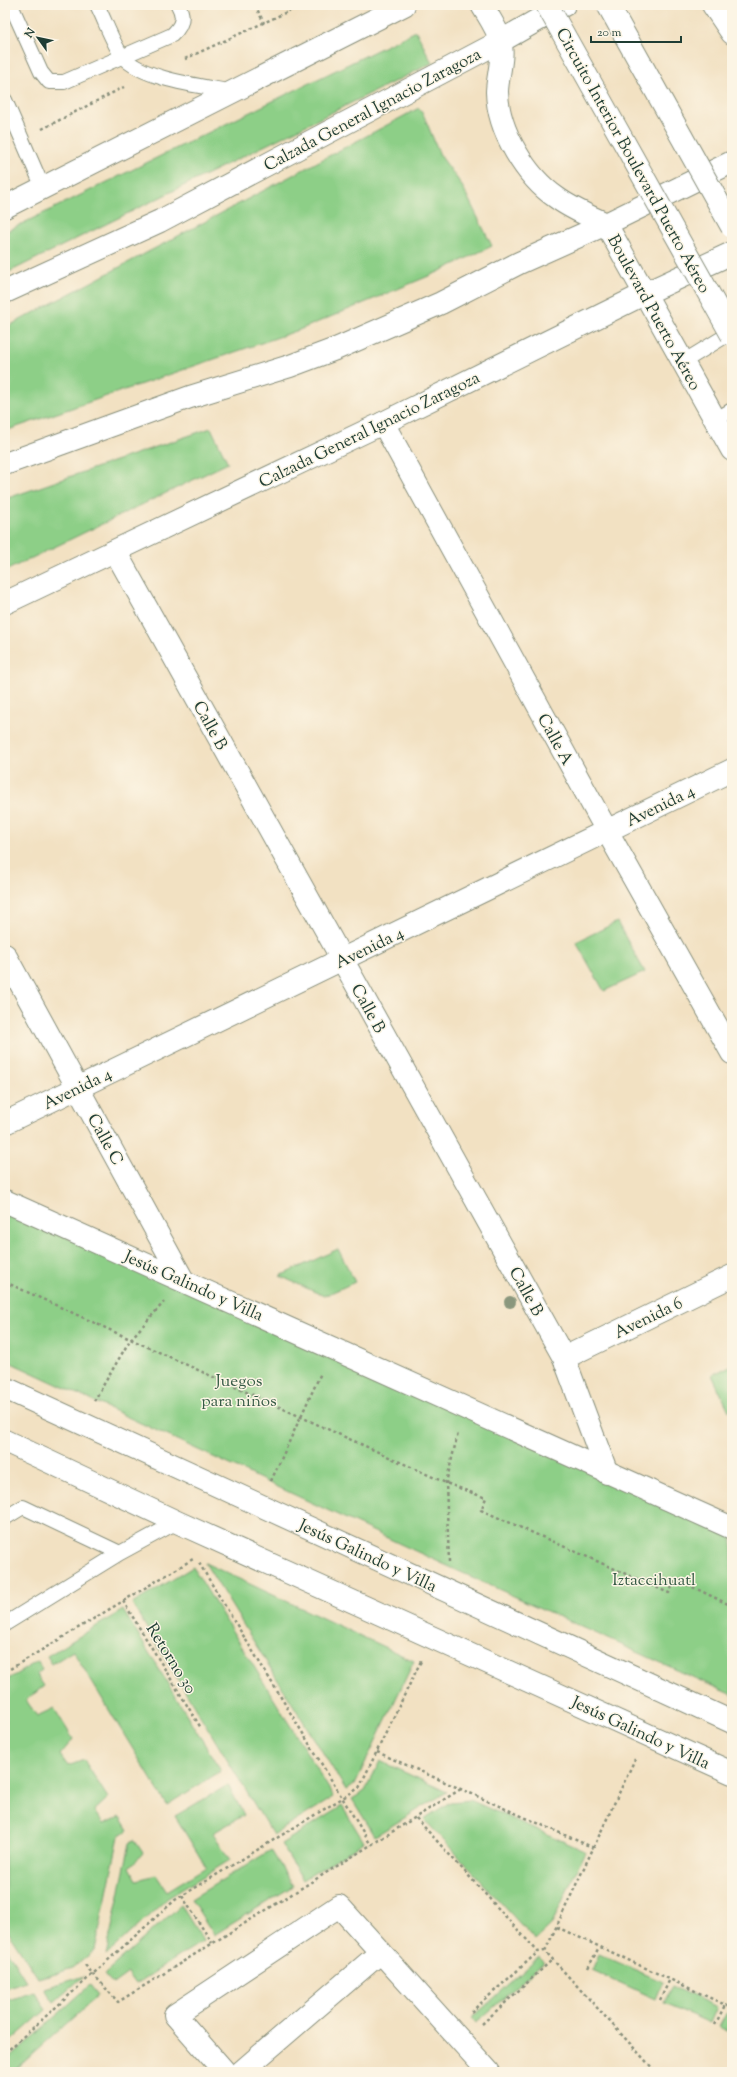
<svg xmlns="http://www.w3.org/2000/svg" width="737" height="2077" font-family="'Sorts Mill Goudy',serif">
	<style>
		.green { fill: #8dcf87; stroke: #56865e }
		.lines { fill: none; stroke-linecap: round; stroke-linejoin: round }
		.lane-casing { stroke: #888f7b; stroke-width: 16 }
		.street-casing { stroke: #888f7b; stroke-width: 24 }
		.secondary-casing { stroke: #888f7b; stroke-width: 24 }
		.primary-casing { stroke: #888f7b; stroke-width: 24 }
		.path { stroke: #888f7b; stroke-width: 2.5; stroke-dasharray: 3 3; stroke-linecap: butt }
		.lane { stroke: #fff; stroke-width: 14 }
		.street { stroke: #fff; stroke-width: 22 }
		.secondary { stroke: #fff; stroke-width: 22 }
		.primary { stroke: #fff; stroke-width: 22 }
		.highway-bridge-casing { stroke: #888f7b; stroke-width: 24; stroke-linecap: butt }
		.highway-bridge { stroke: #fff; stroke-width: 22 }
		.tree { fill: #8a977d }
		.labels { text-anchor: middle; stroke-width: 3; stroke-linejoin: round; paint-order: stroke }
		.street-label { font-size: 17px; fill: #1f3d34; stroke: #fcf5e5 }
		.park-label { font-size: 17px; fill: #355a45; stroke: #fcf5e5 }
	</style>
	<rect width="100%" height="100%" fill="#fcf5e5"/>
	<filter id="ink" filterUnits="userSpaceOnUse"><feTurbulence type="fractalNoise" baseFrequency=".025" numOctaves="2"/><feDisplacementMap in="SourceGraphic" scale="8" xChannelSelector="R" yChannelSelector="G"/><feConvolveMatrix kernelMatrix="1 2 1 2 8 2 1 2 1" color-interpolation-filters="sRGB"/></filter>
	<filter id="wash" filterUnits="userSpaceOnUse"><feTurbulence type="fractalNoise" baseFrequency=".012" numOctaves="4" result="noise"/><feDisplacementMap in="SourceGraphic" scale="16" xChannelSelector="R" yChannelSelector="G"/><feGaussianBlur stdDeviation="0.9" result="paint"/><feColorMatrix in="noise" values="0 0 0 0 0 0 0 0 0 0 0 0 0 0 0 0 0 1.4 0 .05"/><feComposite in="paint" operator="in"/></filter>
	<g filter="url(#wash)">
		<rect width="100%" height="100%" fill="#f2e1c2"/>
		<!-- green -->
		<path class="green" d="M416,31L432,63L5,274V232Z
			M419,108L424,116L440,155L461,184L492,246L436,273L299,330L5,431V328Z
			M211,428L228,463L5,571V499Z
			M617,922L645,972L604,991L576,942Z
			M5,1210L732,1533V1695L454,1569L5,1360Z
			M338,1249L355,1282L324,1296L280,1276Z
			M732,1365V1409L729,1411L712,1375Z
			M205,1563L414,1661L355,1784L346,1790Z
			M193,1567L334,1797L273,1835L132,1604Z
			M123,1610L221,1771L167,1805L73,1651L52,1664L47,1656Z
			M38,1661L42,1670L36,1674L44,1686L26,1700L37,1716L54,1708L73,1739L60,1755L68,1766L84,1760L108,1798L94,1811L103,1824L120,1817L128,1830L119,1836L95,1950L73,1968L38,1978L5,1927V1681Z
			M380,1761L447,1792L375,1836L352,1799L365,1791Z
			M228,1785L244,1815L213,1833L230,1860L168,1898L106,1955L130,1843L135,1841L143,1853L130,1867L137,1880L156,1875L167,1891L206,1867L175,1816Z
			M470,1800L585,1851L552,1924L535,1940L424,1819L450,1802Z
			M342,1806L364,1842L303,1880L281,1844Z
			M271,1850L293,1886L214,1935L191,1899Z
			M181,1905L203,1941L136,1984L128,1973L113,1984L104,1974Z
			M5,1947L26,1981L5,1988Z
			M599,1954L663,1982L656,1999L592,1970Z
			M539,1957L544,1962L476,2023L472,2018Z
			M84,1976L54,2002L44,1988Z
			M90,1985L98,1995L13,2072H5V2062Z
			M672,1986L717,2007L710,2023L664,2003Z
			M34,1992L46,2010L5,2046V2001Z
			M727,2012L732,2014V2033L719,2027Z"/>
	</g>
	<g filter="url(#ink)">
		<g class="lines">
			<!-- lane casing -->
			<g class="lane-casing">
				<path id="lane" d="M11,5L41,72L49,82H64L172,35C182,26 185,17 178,5
					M97,5C104,18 114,47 123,57C144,80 203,86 233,92
					M5,100L43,188
					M683,362L732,332
					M715,420L732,410
					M5,1518L23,1507L120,1553
					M5,1624L120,1553L177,1522"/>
			</g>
			<!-- street casing -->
			<g class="street-casing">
				<path id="street" d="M383,423L607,831L732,1053
					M115,551L564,1358L607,1473
					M5,955L183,1280
					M5,1123L732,770
					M564,1358L732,1276
					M5,1388L732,1722
					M225,2072L175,2015L339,1906L489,2072
					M241,2072L381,1952"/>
			</g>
			<!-- secondary casing -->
			<g class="secondary-casing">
				<path id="secondary" d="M482,5C488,16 497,28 500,40C505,54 497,78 497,92C498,131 526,177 557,198C572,209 589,216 606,224L732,450
					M713,5L732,33
					M5,207L404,5
					M5,603L383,423L644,294L732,253
					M5,1201L732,1528
					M5,1441L177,1522L732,1773"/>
			</g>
			<!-- primary casing -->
			<g class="primary-casing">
				<path id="primary" d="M5,292L160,221L501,41L564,5
					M5,464L190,397L290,366L338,348L441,303L519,263L606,224L732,162"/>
			</g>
			<!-- path -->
			<path class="path" d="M255,5L264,23
				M185,59L302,5
				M42,129L124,87
				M5,1282L446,1483L486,1498L481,1510L669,1593L676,1579L732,1606
				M94,1401L130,1340L164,1302
				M271,1481L321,1373
				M449,1562L446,1483L458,1433
				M199,1563L371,1845
				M123,1601L201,1728
				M5,1672L193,1559
				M377,1752L594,1848
				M416,1818L538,1952L545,1951L656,2072
				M182,1896L212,1943
				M557,1927L732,2008
				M545,1951L635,1759
				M85,1965L118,2002L461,1789
				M588,1968L599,1947
				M660,2000L670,1979
				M471,2012L538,1952
				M482,2024L553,1959
				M715,2025L725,2005
				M5,2053L175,1900L359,1788L421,1661"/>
			<!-- lane -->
			<use href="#lane" class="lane"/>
			<!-- street -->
			<use href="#street" class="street"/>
			<!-- secondary -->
			<use href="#secondary" class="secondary"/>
			<!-- primary -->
			<use href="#primary" class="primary"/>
			<!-- highway-bridge casing -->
			<g class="highway-bridge-casing">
				<path id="highway-bridge" d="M547,5L732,335
					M608,5L732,227"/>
			</g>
			<!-- highway-bridge -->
			<use href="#highway-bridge" class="highway-bridge"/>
		</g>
		<!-- trees -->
		<circle class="tree" cx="510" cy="1302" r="6"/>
	</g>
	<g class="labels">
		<!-- street labels -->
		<g class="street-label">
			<text transform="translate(372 109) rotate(-28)" y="6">Calzada General Ignacio Zaragoza</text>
			<text transform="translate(634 160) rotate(61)" y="6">Circuito Interior Boulevard Puerto Aéreo</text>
			<text transform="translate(655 312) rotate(61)" y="6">Boulevard Puerto Aéreo</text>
			<text transform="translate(369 429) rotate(-26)" y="6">Calzada General Ignacio Zaragoza</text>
			<text transform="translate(211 725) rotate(61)" y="6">Calle B</text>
			<text transform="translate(556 739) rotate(61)" y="6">Calle A</text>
			<text transform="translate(660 805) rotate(-26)" y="6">Avenida 4</text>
			<text transform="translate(369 947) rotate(-26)" y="6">Avenida 4</text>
			<text transform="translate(369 1008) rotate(61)" y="6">Calle B</text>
			<text transform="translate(77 1088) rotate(-26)" y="6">Avenida 4</text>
			<text transform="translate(106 1139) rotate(61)" y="6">Calle C</text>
			<text transform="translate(194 1285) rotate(24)" y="6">Jesús Galindo y Villa</text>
			<text transform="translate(527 1291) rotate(61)" y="6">Calle B</text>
			<text transform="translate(648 1317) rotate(-26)" y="6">Avenida 6</text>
			<text transform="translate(368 1555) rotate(25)" y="6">Jesús Galindo y Villa</text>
			<text transform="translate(172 1658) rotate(58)" y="6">Retorno 30</text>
			<text transform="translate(641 1732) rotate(25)" y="6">Jesús Galindo y Villa</text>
		</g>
		<!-- park labels -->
		<g class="park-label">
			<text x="239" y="1386">Juegos<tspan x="239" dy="20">para niños</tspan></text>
			<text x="654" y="1585">Iztaccihuatl</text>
		</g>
	</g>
	<!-- margin -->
	<rect width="737" height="2077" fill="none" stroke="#fcf5e5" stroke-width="20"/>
	<!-- north arrow -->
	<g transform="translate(38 38) rotate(303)" stroke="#fcf5e5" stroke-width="3" paint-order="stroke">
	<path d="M0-3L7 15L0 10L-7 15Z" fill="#1f3d34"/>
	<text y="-6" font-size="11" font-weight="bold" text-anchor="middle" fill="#1f3d34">N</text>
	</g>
	<!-- scale -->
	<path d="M591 36v6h90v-6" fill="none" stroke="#1f3d34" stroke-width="2"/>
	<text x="597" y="36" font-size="12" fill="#1f3d34" stroke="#fcf5e5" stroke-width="3" paint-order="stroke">20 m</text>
</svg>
